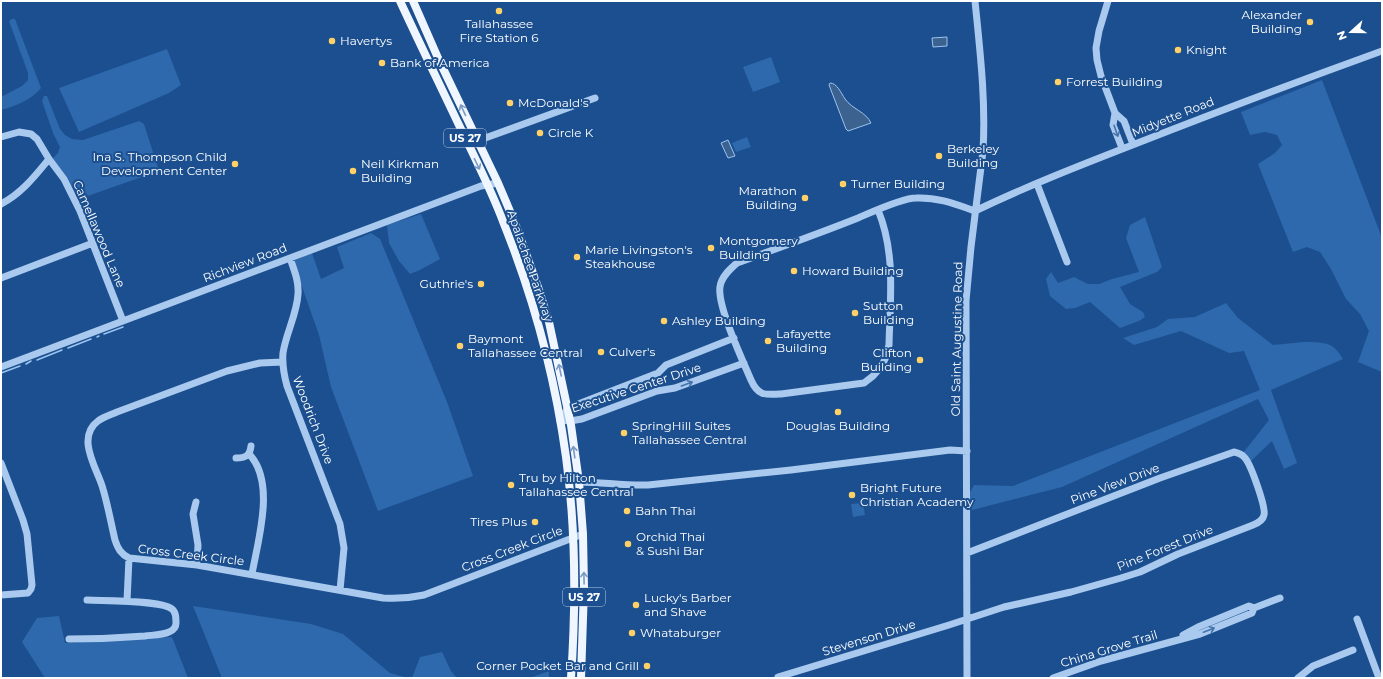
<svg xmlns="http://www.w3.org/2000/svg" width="1383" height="679" font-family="Montserrat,sans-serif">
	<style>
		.green { fill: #2e69ad }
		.water { fill: #3c6290; stroke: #9cc4f0 }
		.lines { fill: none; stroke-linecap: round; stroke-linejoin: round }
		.stream { stroke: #9cc4f0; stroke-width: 1.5 }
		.minor { stroke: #a9c9ee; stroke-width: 7 }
		.major { stroke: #f0f6ff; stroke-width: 8 }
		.oneway { stroke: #7b9ac1 }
		.oneway2 { stroke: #4674ac }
		.poi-dot { fill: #ffd166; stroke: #1b4f8f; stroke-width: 1.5 }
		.labels { text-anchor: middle; stroke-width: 4; stroke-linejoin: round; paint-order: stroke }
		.shield { fill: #1b4f8f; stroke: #bbcadd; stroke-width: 1 }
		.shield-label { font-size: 11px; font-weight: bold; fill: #fff }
		.poi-label { font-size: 12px; fill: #fff; stroke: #1b4f8f; text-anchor: start }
		.street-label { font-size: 12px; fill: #fff; stroke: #1b4f8f }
	</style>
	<rect width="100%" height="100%" fill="#1b4f8f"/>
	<!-- green -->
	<path class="green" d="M12,19H15L41,88C31,100 16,106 1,110V97L22,86L28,80V73L9,21Z
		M167,49L181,85L169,93L79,132L59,88Z
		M771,57L780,82L753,92L743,67Z
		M1322,80L1382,238V372L1358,362L1369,331L1360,314L1346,299L1331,269L1320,252L1307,247L1293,252L1258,164L1275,153L1282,145L1277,135L1265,132L1250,135L1241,112Z
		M44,96H47L60,129L65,135L72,139L83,140L139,121L144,124L159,171L79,199L67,177L52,159L58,153L60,147L53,133L42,101Z
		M747,137L751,147L736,152L732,143Z
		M421,214L440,259L420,270L410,274L399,261L389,243L387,225Z
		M1145,217L1162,267L1157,272L1120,287L1130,304L1143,312L1145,317L1139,321L1120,328L1090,302L1075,308L1066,309L1050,296L1046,279L1051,272L1058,283L1074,277L1088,284H1099L1112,279L1139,272L1126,238L1130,225Z
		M371,233L380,239L447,402L473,476L378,511L331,387L319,335L293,261L312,253L321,279L344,268L337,247Z
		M1226,303L1238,318L1273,345C1290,344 1314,339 1330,345C1336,348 1340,354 1343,359L1271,390L1297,463L1284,469L1272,441L1251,461L1243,453L1269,420L1258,399L1062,487L972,510L969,494L974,485L1013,486L1260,390L1244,351L1229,353L1181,331L1134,345L1123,338L1157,327L1168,319L1195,317Z
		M863,503L865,515L853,517L851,504Z
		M193,606L311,624L343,634L390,673L408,678H222Z
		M59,616L65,643L172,637L188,678H45L22,642L37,618Z
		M442,652L451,671L457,678H412L420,657Z
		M549,671V678H530Z"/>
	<!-- water -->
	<path class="water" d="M947,37V46L933,47L932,38Z
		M830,83C837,83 841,93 845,99C852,109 866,112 871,123L848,131L846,129L829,85Z
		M728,140L735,156L728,158L721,143Z"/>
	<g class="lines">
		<!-- stream -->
		<path class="stream" d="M104,334L123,327
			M97,337L99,336
			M68,348L91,339
			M37,360L62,350
			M26,364L31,361
			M1,373L20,366"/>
		<!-- minor -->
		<path class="minor" d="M1108,1L1099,31L1096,48L1097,60L1101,76L1115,113L1124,121L1133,144
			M1115,113L1113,125L1122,148
			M1,137L19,132L31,134L37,139L49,159L64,179L80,211L123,321
			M477,141L595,98
			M1037,184L1067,262
			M1,204C21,194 35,176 49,159
			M878,210C896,253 890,300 889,345L885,359L881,367L873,376L864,383L781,394C765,395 758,396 751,380C743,361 717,306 720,287C721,277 730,269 737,263C778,248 818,234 858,218C872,212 902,198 916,198C937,197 955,204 975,211
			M975,211C1027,186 1081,165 1135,144C1217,112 1299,81 1382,51
			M290,258C294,270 299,281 298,294C297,314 286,333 283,353C282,364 284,375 287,386L340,524L344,548L340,590
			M1,278L93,243
			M734,338L666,365L658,373L568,408L560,420L570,421L582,419L657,391L675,388L744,363
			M283,362L260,363L227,371L117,412C110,415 103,417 98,421C75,438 98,470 103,489C108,506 111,523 115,540C118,549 121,554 129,558L197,565L383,598C397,599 410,598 424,595L583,534
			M1,367L481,186L498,183
			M249,454C276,482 258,540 252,574
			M236,458C245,458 250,456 251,446
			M1,463L23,520L27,534L32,585L31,589L28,593L1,595
			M579,482C602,482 625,486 648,485L791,470L950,450L967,451
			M196,502L193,514L198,545L197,565
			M127,601L129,558
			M1357,619L1379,678
			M1183,635L1198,627L1249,606L1254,608L1280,598
			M69,639C94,639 120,638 145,636C153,635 162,635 169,632C174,630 176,627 176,623C176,618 176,612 172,609C161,600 103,601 87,600
			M778,677L949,625L1004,607L1071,592L1121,578L1140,572L1178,554L1253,525C1258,523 1263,520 1264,515C1266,507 1251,465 1245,458C1242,454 1239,453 1234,452L1160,478L967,553
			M967,678L966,301L971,247L983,151C986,101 980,51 975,1
			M1053,678L1101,661L1200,634L1252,613L1254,608
			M1298,678L1313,666L1353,650"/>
		<!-- major -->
		<path class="major" d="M400,1C419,42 439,83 458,123C474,156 491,189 504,224C534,299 555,377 566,457C576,530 576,605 571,678
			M413,1L438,58L498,183L515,223L538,287L549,322L571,425L579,482L583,534L584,588L581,678"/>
	</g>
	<!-- one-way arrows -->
	<defs><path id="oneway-shaft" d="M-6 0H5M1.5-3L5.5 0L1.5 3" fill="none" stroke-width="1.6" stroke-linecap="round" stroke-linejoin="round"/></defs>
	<g class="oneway">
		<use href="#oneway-shaft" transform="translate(463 110) rotate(-115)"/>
		<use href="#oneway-shaft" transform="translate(477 164) rotate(64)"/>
		<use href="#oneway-shaft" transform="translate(560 370) rotate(-102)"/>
		<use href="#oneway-shaft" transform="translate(574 452) rotate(-98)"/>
		<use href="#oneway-shaft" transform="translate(584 578) rotate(-91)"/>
	</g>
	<g class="oneway2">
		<use href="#oneway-shaft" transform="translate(1116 131) rotate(71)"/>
		<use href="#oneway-shaft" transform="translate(687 384) rotate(-20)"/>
		<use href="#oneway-shaft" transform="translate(1209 630) rotate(-21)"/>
	</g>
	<!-- markers -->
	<g class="poi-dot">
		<circle cx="499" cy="11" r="4"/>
		<circle cx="1310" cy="22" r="4"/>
		<circle cx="332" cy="41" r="4"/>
		<circle cx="1178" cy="50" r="4"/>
		<circle cx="382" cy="63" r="4"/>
		<circle cx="1058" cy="82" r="4"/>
		<circle cx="510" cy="103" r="4"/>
		<circle cx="540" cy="133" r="4"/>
		<circle cx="939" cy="156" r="4"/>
		<circle cx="235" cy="164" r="4"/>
		<circle cx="353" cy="171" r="4"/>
		<circle cx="843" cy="184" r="4"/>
		<circle cx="805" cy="198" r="4"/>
		<circle cx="711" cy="248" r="4"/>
		<circle cx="577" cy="257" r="4"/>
		<circle cx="794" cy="271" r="4"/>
		<circle cx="481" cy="284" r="4"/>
		<circle cx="855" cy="313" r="4"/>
		<circle cx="664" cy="321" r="4"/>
		<circle cx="768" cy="341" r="4"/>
		<circle cx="460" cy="346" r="4"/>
		<circle cx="601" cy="352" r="4"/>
		<circle cx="920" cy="360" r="4"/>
		<circle cx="838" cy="412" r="4"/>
		<circle cx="624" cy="433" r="4"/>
		<circle cx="511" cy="485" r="4"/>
		<circle cx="852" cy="495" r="4"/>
		<circle cx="627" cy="511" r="4"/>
		<circle cx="535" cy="522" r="4"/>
		<circle cx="628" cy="544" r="4"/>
		<circle cx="636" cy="605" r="4"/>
		<circle cx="632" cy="633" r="4"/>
		<circle cx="647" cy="666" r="4"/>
	</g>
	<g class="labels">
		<!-- shield labels -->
		<g class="shield">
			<rect x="444" y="129" width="42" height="18" rx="3"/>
			<rect x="563" y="588" width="42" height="18" rx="3"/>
		</g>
		<g class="shield-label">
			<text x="465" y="142">US 27</text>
			<text x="584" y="601">US 27</text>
		</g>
		<!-- poi labels -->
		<g class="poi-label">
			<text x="1302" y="19" text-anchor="end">Alexander<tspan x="1302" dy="14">Building</tspan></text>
			<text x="499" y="28" text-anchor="middle">Tallahassee<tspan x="499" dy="14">Fire Station 6</tspan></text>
			<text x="340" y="45">Havertys</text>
			<text x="1186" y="54">Knight</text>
			<text x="390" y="67">Bank of America</text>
			<text x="1066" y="86">Forrest Building</text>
			<text x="518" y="107">McDonald's</text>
			<text x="548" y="137">Circle K</text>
			<text x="947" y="153">Berkeley<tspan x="947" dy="14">Building</tspan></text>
			<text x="227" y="161" text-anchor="end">Ina S. Thompson Child<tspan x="227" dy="14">Development Center</tspan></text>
			<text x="361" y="168">Neil Kirkman<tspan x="361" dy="14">Building</tspan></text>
			<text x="851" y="188">Turner Building</text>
			<text x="797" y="195" text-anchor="end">Marathon<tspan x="797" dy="14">Building</tspan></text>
			<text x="719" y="245">Montgomery<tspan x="719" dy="14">Building</tspan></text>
			<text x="585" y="254">Marie Livingston's<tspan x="585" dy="14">Steakhouse</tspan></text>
			<text x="802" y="275">Howard Building</text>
			<text x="473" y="288" text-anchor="end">Guthrie's</text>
			<text x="863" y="310">Sutton<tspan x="863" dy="14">Building</tspan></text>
			<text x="672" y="325">Ashley Building</text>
			<text x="776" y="338">Lafayette<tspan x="776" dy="14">Building</tspan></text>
			<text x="468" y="343">Baymont<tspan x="468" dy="14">Tallahassee Central</tspan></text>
			<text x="609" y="356">Culver's</text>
			<text x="912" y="357" text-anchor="end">Clifton<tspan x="912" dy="14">Building</tspan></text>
			<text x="632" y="430">SpringHill Suites<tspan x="632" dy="14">Tallahassee Central</tspan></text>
			<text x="838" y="430" text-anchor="middle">Douglas Building</text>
			<text x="519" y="482">Tru by Hilton<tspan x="519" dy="14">Tallahassee Central</tspan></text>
			<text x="860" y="492">Bright Future<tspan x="860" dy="14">Christian Academy</tspan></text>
			<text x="635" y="515">Bahn Thai</text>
			<text x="527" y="526" text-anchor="end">Tires Plus</text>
			<text x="636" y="541">Orchid Thai<tspan x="636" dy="14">&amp; Sushi Bar</tspan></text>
			<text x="644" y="602">Lucky's Barber<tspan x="644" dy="14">and Shave</tspan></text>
			<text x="640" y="637">Whataburger</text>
			<text x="639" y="670" text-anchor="end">Corner Pocket Bar and Grill</text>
		</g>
		<!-- street labels -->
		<g class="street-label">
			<text transform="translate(1173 117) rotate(-22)" y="4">Midyette Road</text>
			<text transform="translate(99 234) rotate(67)" y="4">Camellawood Lane</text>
			<text transform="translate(245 263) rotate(-21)" y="4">Richview Road</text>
			<text transform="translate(530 266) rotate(71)" y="4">Apalachee Parkway</text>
			<text transform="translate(957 339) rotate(-89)" y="4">Old Saint Augustine Road</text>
			<text transform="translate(636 388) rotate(-18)" y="4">Executive Center Drive</text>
			<text transform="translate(313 420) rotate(69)" y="4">Woodrich Drive</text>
			<text transform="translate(1115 484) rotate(-21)" y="4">Pine View Drive</text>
			<text transform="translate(1165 548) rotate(-22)" y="4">Pine Forest Drive</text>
			<text transform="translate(512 549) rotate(-21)" y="4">Cross Creek Circle</text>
			<text transform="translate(191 555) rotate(7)" y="4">Cross Creek Circle</text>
			<text transform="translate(869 638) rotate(-17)" y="4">Stevenson Drive</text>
			<text transform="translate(1109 649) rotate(-17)" y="4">China Grove Trail</text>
		</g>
	</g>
	<!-- border -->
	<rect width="1383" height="679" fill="none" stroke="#ffffff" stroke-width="4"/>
	<!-- north arrow -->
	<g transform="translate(1351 32) rotate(249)" stroke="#1b4f8f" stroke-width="3" paint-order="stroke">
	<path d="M0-3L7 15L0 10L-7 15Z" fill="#ffffff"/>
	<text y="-6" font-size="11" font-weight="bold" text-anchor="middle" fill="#ffffff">N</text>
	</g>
</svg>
